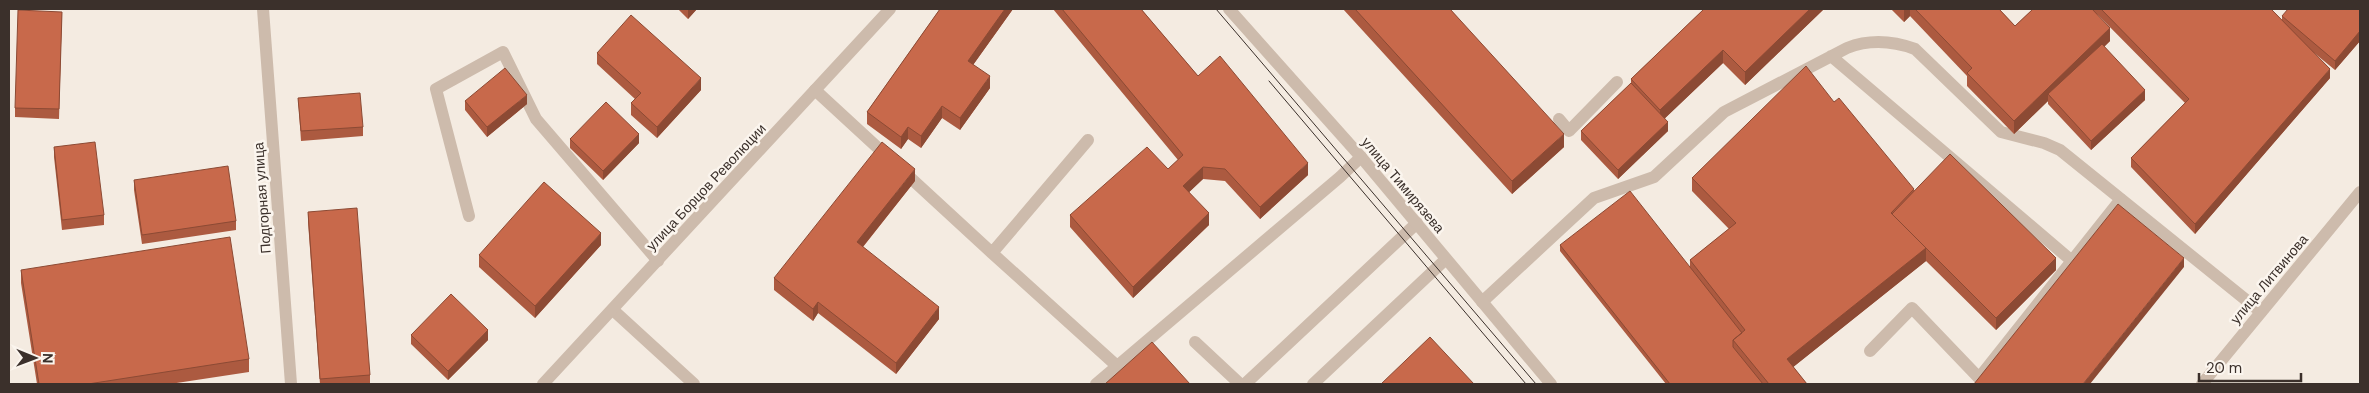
<svg xmlns="http://www.w3.org/2000/svg" width="2369" height="393" font-family="'DM Sans',sans-serif">
	<style>
		.lines { fill: none; stroke-linecap: round; stroke-linejoin: round }
		.service { stroke: #cdbbac; stroke-width: 12 }
		.minor { stroke: #cdbbac; stroke-width: 12 }
		.tertiary { stroke: #cdbbac; stroke-width: 12 }
		.tram { stroke: #3b302b; stroke-width: 1 }
		.wall { fill: #ac5a40 }
		.shaded-wall { fill: #8c4a34 }
		.building { fill: #c8694b; stroke: #8c4a34 }
		.labels { text-anchor: middle; stroke-width: 5; stroke-linejoin: round; paint-order: stroke }
		.street-label { font-size: 14px; fill: #3b302b; stroke: #fbf5ee }
	</style>
	<rect width="100%" height="100%" fill="#f4ebe1"/>
	<g class="lines">
		<!-- service -->
		<path class="service" d="M1831,56L2072,261
			M815,90L992,253
			M1559,119L1569,131L1617,82
			M1088,140L992,253L1117,366
			M469,216L436,89L503,52L536,119L658,261
			M1482,302L1594,198L1654,177L1724,112L1847,48C1870,39 1893,41 1915,49L2001,132L2044,143L2060,150L2261,312
			M613,310L694,384
			M1195,342L1240,384
			M1870,351L1912,308L1979,378L2121,199
			M1096,384L1340,177L1361,157
			M1245,384L1417,223
			M1313,384L1446,259"/>
		<!-- minor -->
		<path class="minor" d="M543,384L890,9"/>
		<!-- tertiary -->
		<path class="tertiary" d="M263,9L291,384
			M1229,9L1361,157L1551,384
			M2202,384L2360,192"/>
		<!-- tram -->
		<path class="tram" d="M1216,9L1536,384
			M1269,81L1526,384"/>
	</g>
	<!-- wall -->
	<path class="wall" d="M678,9H697L688,19Z
		M940,9H1013L973,65L990,88L960,130L942,118L921,148L908,139L901,149L867,124V112Z
		M1053,9H1141L1198,76L1308,175L1260,219L1225,181L1203,179L1189,192L1209,225L1133,298L1070,227V215L1168,169L1178,160Z
		M1343,9H1450L1564,147L1512,194Z
		M1704,9H1824L1745,85L1723,63L1665,118L1668,131L1618,179L1581,140V131L1631,83V79Z
		M1891,9H1999L2015,26L2033,9H2271L2282,20V16L2360,9V41L2335,70L2313,52L2330,78L2195,234L2131,167V158L2185,103L2097,14L2110,41L2104,47L2145,100L2091,150L2048,104V101L2014,134L1967,86V76L1910,16L1904,22Z
		M62,12L59,119L15,117V108Z
		M597,53L701,90L657,138L631,115V103L635,99L597,64Z
		M298,98L363,127V136L301,141Z
		M465,101L527,104L487,137L465,110Z
		M1834,102L1914,190L2056,270L1996,330L1926,261L1793,367L1807,384H1666L1560,251V245L1690,267V260L1729,229L1692,191V178Z
		M570,139L639,143L603,180L570,148Z
		M54,147L104,215V225L62,230L54,157Z
		M134,180L236,221V230L142,244L134,190Z
		M915,181L863,247L939,319L896,374L818,313L813,321L774,290V278Z
		M308,212L370,375V384H320L308,222Z
		M601,245L535,318L479,267V255Z
		M21,270L249,359V372L170,384H37L21,283Z
		M411,335L488,340L448,380L411,344Z"/>
	<!-- shaded-wall -->
	<path class="shaded-wall" d="M688,9H697L688,19Z
		M1005,9H1013L968,72V61Z
		M1810,9H1824L1745,85V72Z
		M1905,9H1910V16L1904,22V10Z
		M2110,28V41L2051,98L2048,94V101L2014,134V121Z
		M2360,31V41L2335,70V61Z
		M1723,50V63L1660,123V110Z
		M2330,69V78L2195,234V224Z
		M990,76V88L960,130V118Z
		M701,78V90L657,138V127Z
		M2145,90V100L2091,150V141Z
		M527,95V104L487,137V127Z
		M942,106V118L921,148V136Z
		M1668,122V131L1618,179V170Z
		M908,127V139L901,149V137Z
		M639,134V143L603,180V171Z
		M1564,134V147L1512,194V181Z
		M1308,163V175L1260,219V207Z
		M1203,167V179L1183,198V186Z
		M915,169V181L857,254V242Z
		M1209,213V225L1133,298V287Z
		M601,233V245L535,318V306Z
		M1926,248V261L1787,372V359Z
		M2056,258V270L1996,330V318Z
		M2184,258V267L2090,384H2083Z
		M818,302V313L813,321V309Z
		M939,307V319L896,374V363Z
		M488,330V340L448,380V371Z"/>
	<!-- building -->
	<path class="building" d="M940,9H1005L968,61L990,76L960,118L942,106L921,136L908,127L901,137L867,112Z
		M1062,9H1141L1198,76L1220,56L1308,163L1260,207L1225,169L1203,167L1183,186L1209,213L1133,287L1070,215L1147,147L1168,169L1183,155Z
		M1355,9H1450L1564,134L1512,181Z
		M1704,9H1810L1745,72L1723,50L1660,110L1631,79Z
		M1915,9H1999L2015,26L2033,9H2092L2110,28L2014,121L1967,73L1972,68Z
		M2101,9H2271L2330,69L2195,224L2131,158L2189,99Z
		M2288,9H2360V31L2335,61L2282,16Z
		M18,10L62,12L59,109L15,108Z
		M631,15L701,78L657,127L631,103L641,93L597,53Z
		M2102,44L2145,90L2091,141L2048,94Z
		M1806,66L1834,102L1839,98L1914,189L1891,213L1926,248L1787,359L1807,384H1769L1733,340L1745,330L1690,260L1736,223L1692,178Z
		M505,68L527,95L487,127L465,101Z
		M1631,83L1668,122L1618,170L1581,131Z
		M360,93L363,127L301,131L298,98Z
		M606,102L639,134L603,171L570,139Z
		M95,142L104,215L62,220L54,147Z
		M882,142L915,169L857,242L939,307L896,363L818,302L813,309L774,278Z
		M1950,154L2056,258L1996,318L1892,214Z
		M228,166L236,221L142,235L134,180Z
		M544,182L601,233L535,306L479,255Z
		M1630,191L1742,333L1733,340V347L1763,384H1670L1560,245Z
		M2118,204L2184,258L2083,384H1974Z
		M357,208L370,375L320,379L308,212Z
		M230,237L249,359L88,384H39L21,270Z
		M451,294L488,330L448,371L411,335Z
		M1430,337L1474,384H1381Z
		M1152,342L1190,384H1105Z"/>
	<g class="labels">
		<!-- street labels -->
		<g class="street-label">
			<text transform="translate(1403 185) rotate(50)" y="5">улица Тимирязева</text>
			<text transform="translate(706 187) rotate(-47)" y="5">улица Борцов Революции</text>
			<text transform="translate(262 198) rotate(-94)" y="5">Подгорная улица</text>
			<text transform="translate(2269 279) rotate(-50)" y="5">улица Литвинова</text>
		</g>
	</g>
	<!-- border -->
	<rect width="2369" height="393" fill="none" stroke="#3b302b" stroke-width="20"/>
	<!-- north arrow -->
	<g transform="translate(35 358) rotate(91)" stroke="#fbf5ee" stroke-width="4" paint-order="stroke">
	<path d="M0-4L9 19L0 12L-9 19Z" fill="#3b302b"/>
	<text y="-8" font-size="14" font-weight="bold" text-anchor="middle" fill="#3b302b">N</text>
	</g>
	<!-- scale -->
	<path d="M2199 373v8h102v-8" fill="none" stroke="#3b302b" stroke-width="2.5"/>
	<text x="2206" y="373" font-size="15" fill="#3b302b" stroke="#fbf5ee" stroke-width="4" paint-order="stroke">20 m</text>
</svg>
